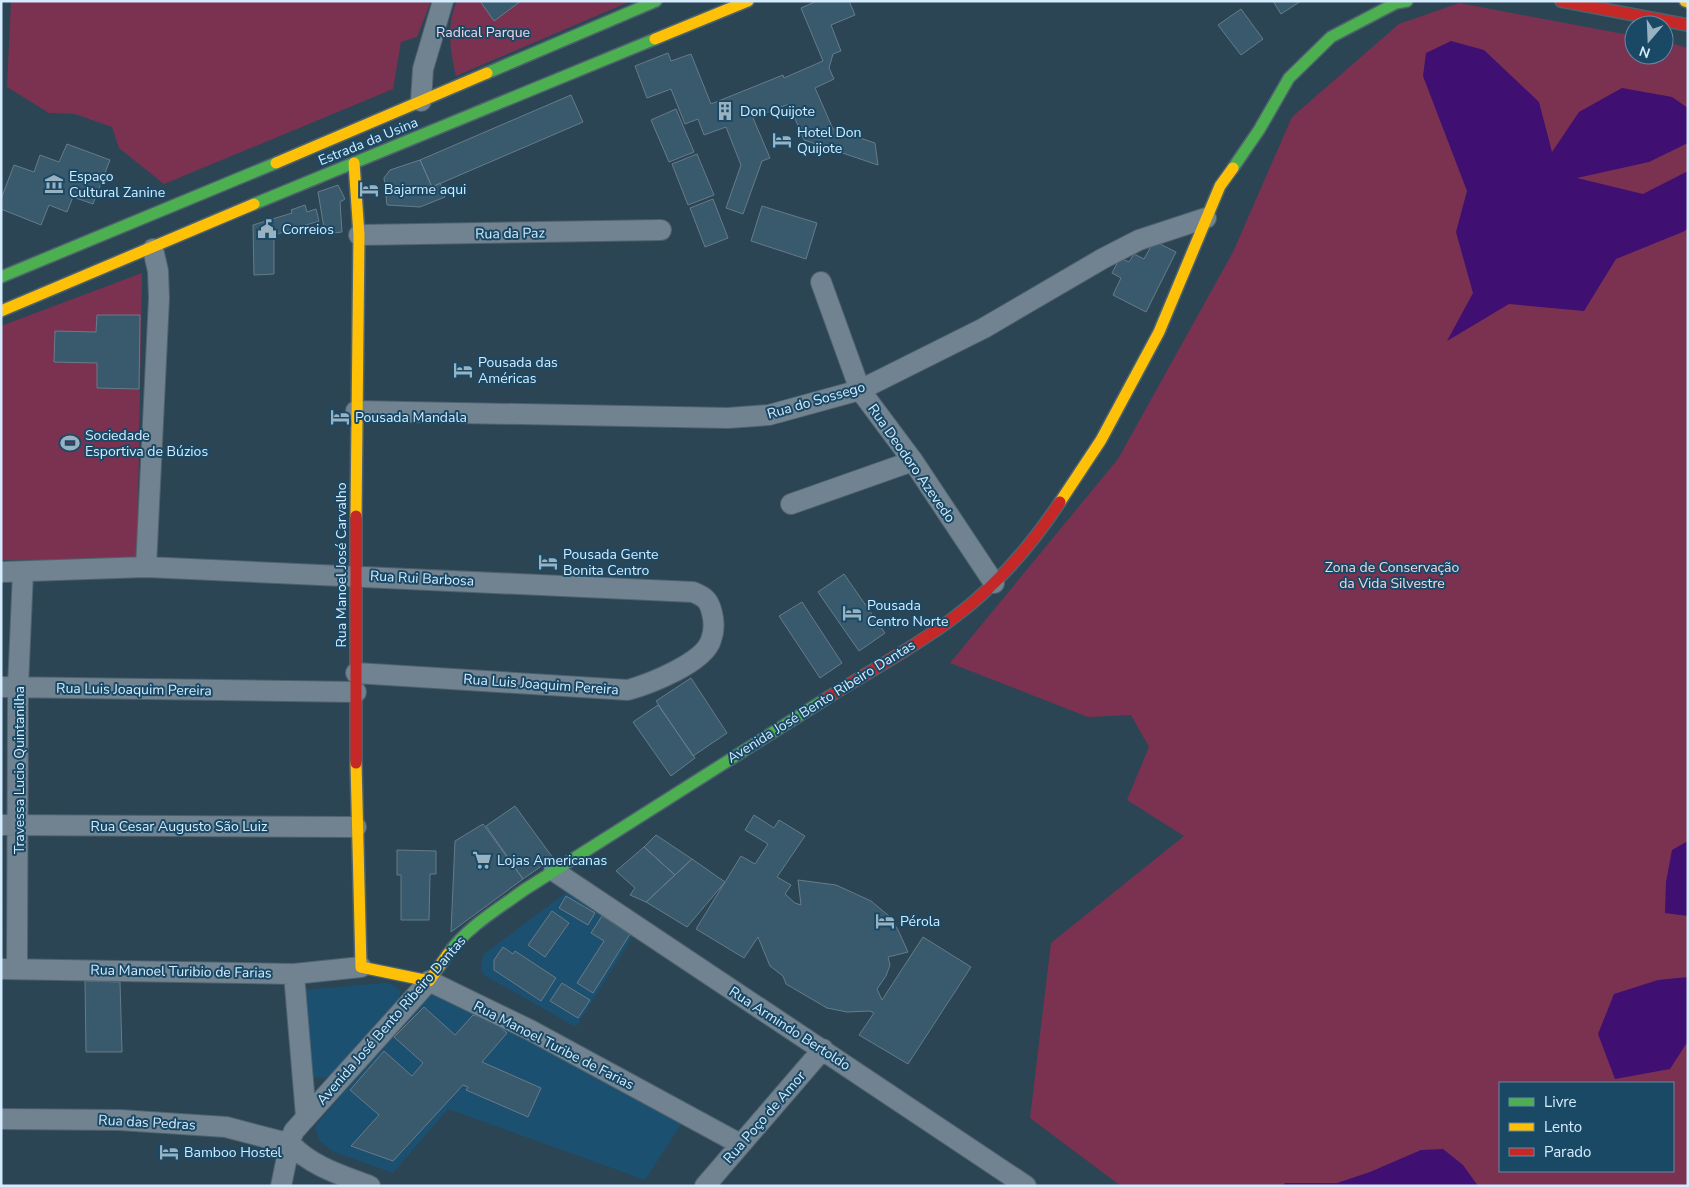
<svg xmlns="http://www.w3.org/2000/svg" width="1689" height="1187" font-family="'Nunito Sans',sans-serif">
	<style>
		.built { fill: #1c5070 }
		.green { fill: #7b3251; fill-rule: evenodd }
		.water { fill: #3f0f72 }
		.building { fill: #385a6c; stroke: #677b89 }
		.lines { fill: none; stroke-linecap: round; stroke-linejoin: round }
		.street-casing { stroke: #4e626e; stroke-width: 22 }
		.fast-casing { stroke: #4e626e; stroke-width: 14 }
		.slow-casing { stroke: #4e626e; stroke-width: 14 }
		.jam-casing { stroke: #4e626e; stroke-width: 14 }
		.street { stroke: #718390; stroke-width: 20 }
		.fast { stroke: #4caf50; stroke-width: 11 }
		.slow { stroke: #ffc107; stroke-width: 11 }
		.jam { stroke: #c62828; stroke-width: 11 }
		.labels { text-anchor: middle; stroke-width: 4; stroke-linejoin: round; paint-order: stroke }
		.park-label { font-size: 14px; fill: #f5d4dd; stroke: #1a4966 }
		.poi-label { font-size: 14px; fill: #d4ecfe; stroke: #1a4966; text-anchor: start }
		.street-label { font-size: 14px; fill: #d4ecfe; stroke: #1a4966 }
	</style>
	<rect width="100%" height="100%" fill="#2c4554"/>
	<!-- built -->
	<path class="built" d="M567,892L635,933L576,1027L484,975L481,969L483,955Z
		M387,983L395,986L401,992L398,999L331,1078L310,1077L304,990Z
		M437,989L681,1124L645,1180L448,1109L393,1173L332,1151L319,1140L315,1126L426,996Z"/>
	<!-- green -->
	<path class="green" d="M11,1H431L417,37L401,42L393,89L164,184L119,148L112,127L75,114L49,113L7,87Z
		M457,1H631L456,76C450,51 446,26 457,1Z
		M1459,3L1634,36V55H1664V41L1688,48V1186H1121L1030,1118L1051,943L1184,836L1127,800L1149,747L1131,715L1088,717L950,663L1118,459L1233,252L1292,117L1399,24ZM1500,1083H1673V1171H1500Z
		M142,273L137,560H1V326Z"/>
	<!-- water -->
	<path class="water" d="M1451,41L1484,50L1539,102L1552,152L1579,112L1622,88L1672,97L1688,108V143L1649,162L1577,178L1643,194L1688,171V227L1685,231L1616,259L1584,311L1509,304L1447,341L1473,293L1456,232L1467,191L1423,76L1426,53Z
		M1688,841V916L1665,913L1666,882L1672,850Z
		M1688,977V1041L1670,1069L1615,1079L1598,1034L1614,994L1658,980Z
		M1443,1149L1463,1165L1478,1186H1282L1285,1183H1337L1370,1172L1421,1150Z"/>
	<!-- building -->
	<path class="building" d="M480,1H521L494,21Z
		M817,1H849L855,15L831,25L841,51L833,54L829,68L834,79L815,88L833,129L875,143L878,165L804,140L789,104L753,118L770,158L762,161L743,214L726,208L741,165L726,127L704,135L698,119L685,124L671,89L647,98L635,66L668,53L671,61L691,54L711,104L783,75L784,78L823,61L801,8Z
		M1273,1H1301L1281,14Z
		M1241,9L1263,39L1241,55L1218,25Z
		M571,95L583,122L432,187L420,160Z
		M676,109L694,152L669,162L651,120Z
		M67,144L110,160L93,204L73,197L67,212L49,205L41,225L1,209V199L14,165L34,172L40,155L59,162Z
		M697,154L714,195L688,205L672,164Z
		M420,160L432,187L440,183L445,197L420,207L387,205L384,178L390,170Z
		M338,185L345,199L340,202L342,232L325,234L318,192Z
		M713,199L728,238L705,247L690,208Z
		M305,205L307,212L316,209L319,221L274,235V274L254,275L253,225L292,213L291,210Z
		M762,206L817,223L806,259L751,241Z
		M1154,241L1176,252L1146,312L1113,295L1121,278L1112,273L1120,258L1129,262L1134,254L1144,259Z
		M97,315H140L139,389L97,388V363L54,362L55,331L96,332Z
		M844,574L885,633L859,651L818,592Z
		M802,602L842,663L820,678L779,616Z
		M691,678L727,733L693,756L656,701Z
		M658,705L695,758L671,776L633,722Z
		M515,806L553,858L523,879L486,826Z
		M754,815L774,828L779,820L805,836L777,877L791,885L785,894L795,903L801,905L798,880L836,885L871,901L889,916L898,930L908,952L888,957L890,965L886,976L877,989L882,1000L923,937L971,967L908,1064L859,1035L874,1013L870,1011L847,1012L827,1008L786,984L783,976L770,966L758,937L744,958L696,929L741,856L755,864L768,844L745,830Z
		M483,824L523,879L451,932L455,841Z
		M656,835L692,859L675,875L644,847Z
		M644,847L675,875L646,902L630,895L635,888L616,871Z
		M397,850L436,851V874H430L429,920H401V875H397Z
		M692,859L725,882L687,927L646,902Z
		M566,896L595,913L588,925L559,908Z
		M552,911L569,923L545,957L528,945Z
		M602,916L630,934L593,993L577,983L604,941L591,933Z
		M503,947L513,954L515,951L556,978L541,1001L494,970V960Z
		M85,981L120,982L122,1052H86Z
		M562,983L590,1000L578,1018L550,1001Z
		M424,1007L455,1035L473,1015L492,1020L507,1033L482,1062L541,1088L528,1117L466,1090L468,1087L463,1085L393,1161L351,1146L379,1115L350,1090L384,1051L412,1076L423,1063L394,1037Z"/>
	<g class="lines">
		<!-- street casing -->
		<g class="street-casing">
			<path id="street" d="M421,101L423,69L443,1
				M359,235L661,230
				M821,282L860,390L913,461L994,583
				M356,411L728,418L769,415L860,390L984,328L1102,259L1139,240L1206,218
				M791,504L913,461
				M146,567L159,298L158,271L153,249
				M1,572L146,567L693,592C705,597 709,600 712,613C714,621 714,632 711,640C704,663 649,684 628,690L356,673
				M1,687L356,692
				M1,825L356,827
				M554,871L1026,1186
				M1,969L294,974L361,967
				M17,969L18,687L23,572
				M294,974L306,1116
				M1,1119L120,1120L226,1127L291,1144
				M291,1144C310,1166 344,1176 370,1186
				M281,1186L291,1138L294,1131L429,981L530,1030L740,1144
				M705,1186L823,1049"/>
		</g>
		<!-- fast casing -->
		<g class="fast-casing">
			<path id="fast" d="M487,73L656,1
				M1233,168L1259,130L1289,78L1331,37L1396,3L1407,1
				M254,204L655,39
				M1,277L276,163
				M448,954C467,927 498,909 524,890L824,700"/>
		</g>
		<!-- slow casing -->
		<g class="slow-casing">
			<path id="slow" d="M1685,1L1688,2
				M655,39L748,1
				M276,163L487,73
				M354,163L359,235L356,516
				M1,311L254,204
				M1060,502L1101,440L1159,332L1220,186L1233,168
				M356,763L361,967L429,981L448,954"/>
		</g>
		<!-- jam casing -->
		<g class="jam-casing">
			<path id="jam" d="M1561,1L1688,25
				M356,516V763
				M824,700C866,673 912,649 952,619C994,588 1031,546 1060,502"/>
		</g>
		<!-- street -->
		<use href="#street" class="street"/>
		<!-- fast -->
		<use href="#fast" class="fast"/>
		<!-- slow -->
		<use href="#slow" class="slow"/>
		<!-- jam -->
		<use href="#jam" class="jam"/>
	</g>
	<!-- icons -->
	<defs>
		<g id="building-bare" transform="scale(1.5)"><path d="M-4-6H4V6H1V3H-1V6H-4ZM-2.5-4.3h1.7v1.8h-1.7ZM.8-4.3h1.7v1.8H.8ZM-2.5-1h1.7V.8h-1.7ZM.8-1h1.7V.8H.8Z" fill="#99b2c2" stroke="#1a4966" stroke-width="2.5" paint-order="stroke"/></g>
		<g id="hotel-bare" transform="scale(1.5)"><path d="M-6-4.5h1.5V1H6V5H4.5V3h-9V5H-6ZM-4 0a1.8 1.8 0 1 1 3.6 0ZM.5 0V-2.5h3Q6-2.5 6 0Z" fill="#99b2c2" stroke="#1a4966" stroke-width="2.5" paint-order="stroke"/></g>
		<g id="museum-bare" transform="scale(1.5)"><path d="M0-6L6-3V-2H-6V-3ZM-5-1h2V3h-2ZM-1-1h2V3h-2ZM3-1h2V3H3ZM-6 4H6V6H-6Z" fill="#99b2c2" stroke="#1a4966" stroke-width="2.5" paint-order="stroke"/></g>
		<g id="civic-bare" transform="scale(1.5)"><path d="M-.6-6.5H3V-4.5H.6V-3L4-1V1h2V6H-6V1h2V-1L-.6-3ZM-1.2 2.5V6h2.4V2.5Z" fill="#99b2c2" stroke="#1a4966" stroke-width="2.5" paint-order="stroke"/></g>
		<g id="stadium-bare" transform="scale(1.5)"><path d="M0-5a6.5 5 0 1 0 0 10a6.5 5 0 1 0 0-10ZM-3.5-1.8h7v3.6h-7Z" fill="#99b2c2" stroke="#1a4966" stroke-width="2.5" paint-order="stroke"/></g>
		<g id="supermarket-bare" transform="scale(1.5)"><path d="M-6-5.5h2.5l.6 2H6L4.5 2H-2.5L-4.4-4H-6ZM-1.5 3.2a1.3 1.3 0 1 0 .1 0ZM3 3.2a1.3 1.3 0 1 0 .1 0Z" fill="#99b2c2" stroke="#1a4966" stroke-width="2.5" paint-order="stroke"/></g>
	</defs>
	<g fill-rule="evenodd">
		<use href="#building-bare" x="725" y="111"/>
		<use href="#hotel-bare" x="782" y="140"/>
		<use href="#museum-bare" x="54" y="184"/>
		<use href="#hotel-bare" x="369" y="189"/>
		<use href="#civic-bare" x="267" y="229"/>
		<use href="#hotel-bare" x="463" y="370"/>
		<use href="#hotel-bare" x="340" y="417"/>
		<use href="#stadium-bare" x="70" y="443"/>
		<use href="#hotel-bare" x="548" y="562"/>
		<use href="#hotel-bare" x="852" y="613"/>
		<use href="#supermarket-bare" x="482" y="860"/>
		<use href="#hotel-bare" x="885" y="921"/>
		<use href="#hotel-bare" x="169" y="1152"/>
	</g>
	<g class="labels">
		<!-- park labels -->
		<g class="park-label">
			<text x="483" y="37">Radical Parque</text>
			<text x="1392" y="572">Zona de Conservação<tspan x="1392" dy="16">da Vida Silvestre</tspan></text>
		</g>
		<!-- poi labels -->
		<g class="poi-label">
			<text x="740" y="116">Don Quijote</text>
			<text x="797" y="137">Hotel Don<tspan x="797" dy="16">Quijote</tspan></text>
			<text x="69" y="181">Espaço<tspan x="69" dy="16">Cultural Zanine</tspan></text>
			<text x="384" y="194">Bajarme aqui</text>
			<text x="282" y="234">Correios</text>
			<text x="478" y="367">Pousada das<tspan x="478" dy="16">Américas</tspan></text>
			<text x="355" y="422">Pousada Mandala</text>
			<text x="85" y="440">Sociedade<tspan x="85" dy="16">Esportiva de Búzios</tspan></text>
			<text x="563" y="559">Pousada Gente<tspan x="563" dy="16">Bonita Centro</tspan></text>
			<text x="867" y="610">Pousada<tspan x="867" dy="16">Centro Norte</tspan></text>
			<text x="497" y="865">Lojas Americanas</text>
			<text x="900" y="926">Pérola</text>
			<text x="184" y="1157">Bamboo Hostel</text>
		</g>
		<!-- street labels -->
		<g class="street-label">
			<text transform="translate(368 141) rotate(-22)" y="5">Estrada da Usina</text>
			<text transform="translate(510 233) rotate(-1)" y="5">Rua da Paz</text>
			<text transform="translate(816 400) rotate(-16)" y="5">Rua do Sossego</text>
			<text transform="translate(912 463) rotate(55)" y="5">Rua Deodoro Azevedo</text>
			<text transform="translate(341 565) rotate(-90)" y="5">Rua Manoel José Carvalho</text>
			<text transform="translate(422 578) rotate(3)" y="5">Rua Rui Barbosa</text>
			<text transform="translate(541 684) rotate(4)" y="5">Rua Luis Joaquim Pereira</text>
			<text transform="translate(134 689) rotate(1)" y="5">Rua Luis Joaquim Pereira</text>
			<text transform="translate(821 701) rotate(-32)" y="5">Avenida José Bento Ribeiro Dantas</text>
			<text transform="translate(19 770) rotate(-90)" y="5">Travessa Lucio Quintanilha</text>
			<text x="179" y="831">Rua Cesar Augusto São Luiz</text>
			<text transform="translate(181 971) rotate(1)" y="5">Rua Manoel Turibio de Farias</text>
			<text transform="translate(391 1020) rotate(-49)" y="5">Avenida José Bento Ribeiro Dantas</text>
			<text transform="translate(790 1028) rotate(33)" y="5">Rua Armindo Bertoldo</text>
			<text transform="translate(554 1045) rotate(27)" y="5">Rua Manoel Turibe de Farias</text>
			<text transform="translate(764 1117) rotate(-49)" y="5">Rua Poço de Amor</text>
			<text transform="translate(147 1122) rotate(3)" y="5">Rua das Pedras</text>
		</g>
	</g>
	<!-- border -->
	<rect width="1689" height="1187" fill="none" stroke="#d4ecfe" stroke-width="5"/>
	<!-- legend -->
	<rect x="1499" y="1082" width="175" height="90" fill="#1a4966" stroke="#648aa3"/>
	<rect x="1509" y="1098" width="25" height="8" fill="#4caf50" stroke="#648aa3"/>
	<text x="1544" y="1107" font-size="15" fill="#d4ecfe">Livre</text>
	<rect x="1509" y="1123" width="25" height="8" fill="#ffc107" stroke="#648aa3"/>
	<text x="1544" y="1132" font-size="15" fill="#d4ecfe">Lento</text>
	<rect x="1509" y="1148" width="25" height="8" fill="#c62828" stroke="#648aa3"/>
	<text x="1544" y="1157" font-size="15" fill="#d4ecfe">Parado</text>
	<!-- north arrow -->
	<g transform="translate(1649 40) rotate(199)"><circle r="24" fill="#1a4966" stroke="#648aa3"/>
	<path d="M0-4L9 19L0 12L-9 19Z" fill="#99b2c2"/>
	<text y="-8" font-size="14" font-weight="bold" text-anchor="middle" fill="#d4ecfe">N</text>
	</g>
</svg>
